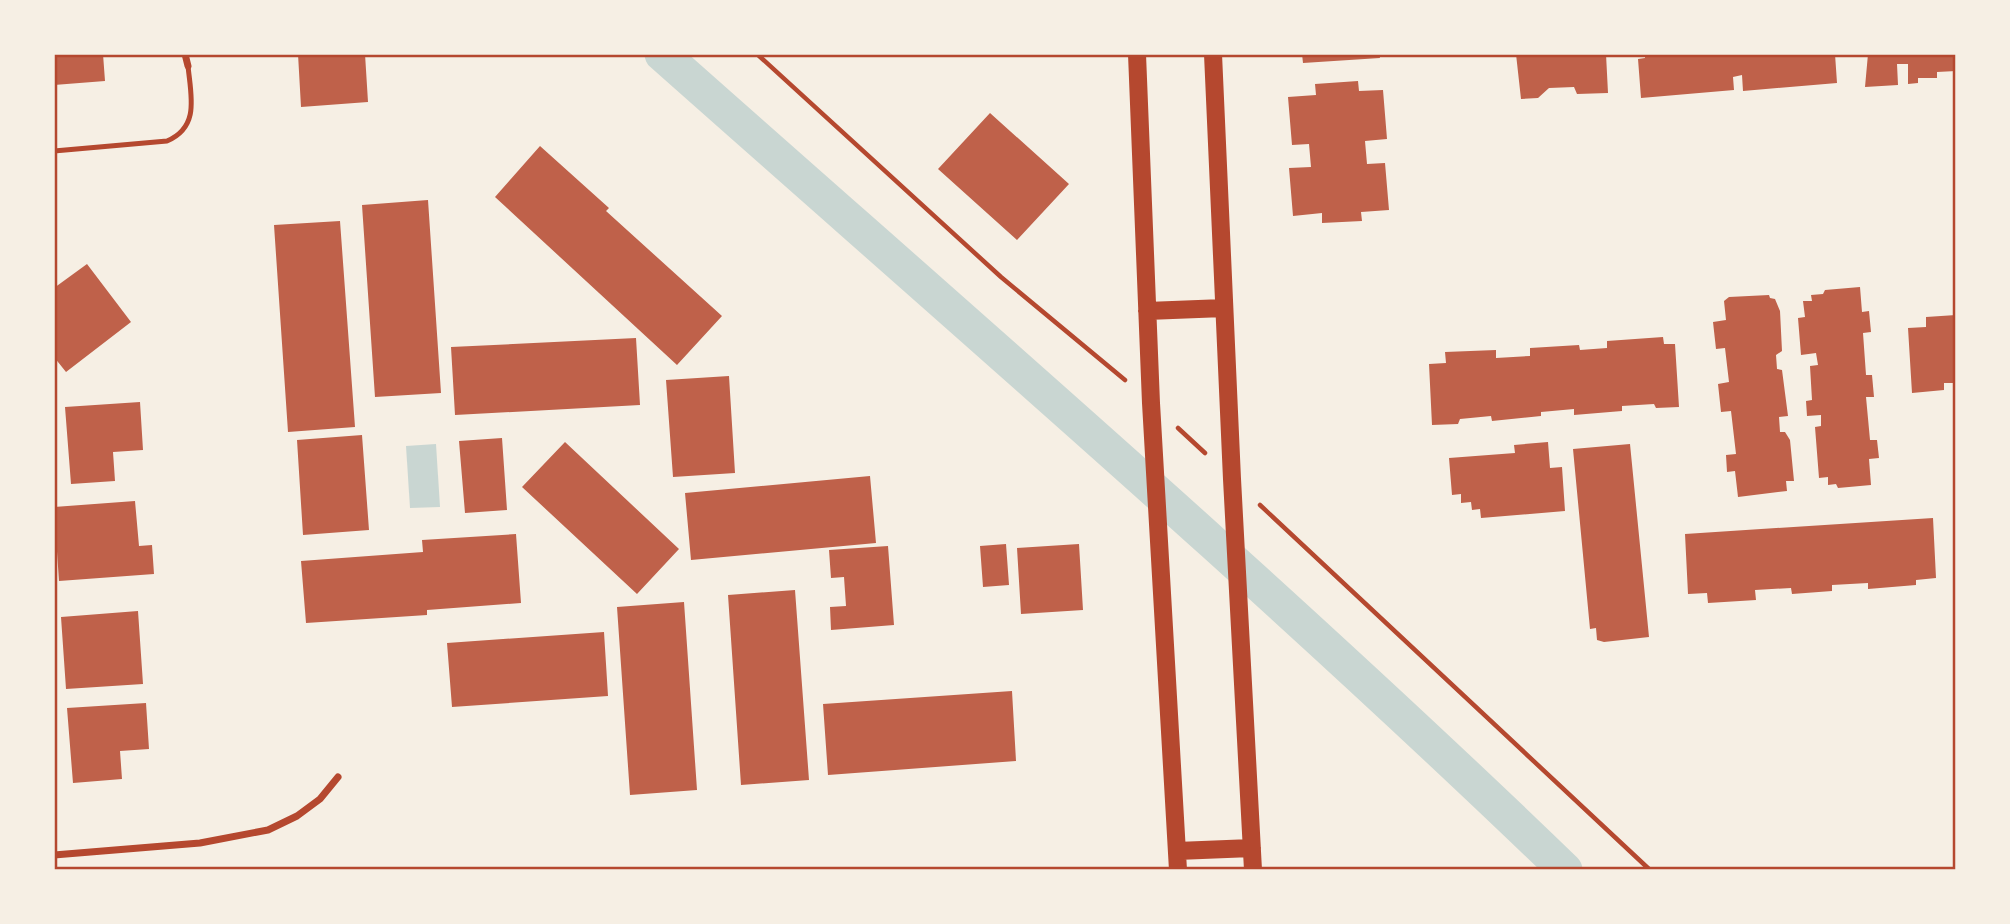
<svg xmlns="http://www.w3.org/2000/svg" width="2010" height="924" font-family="'IBM Plex Serif',serif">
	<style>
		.water { fill: #c9d6d2 }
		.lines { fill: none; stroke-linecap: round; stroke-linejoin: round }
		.canal { stroke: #c9d6d2; stroke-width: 35 }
		.building { fill: #bf614a }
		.path { stroke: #b5482f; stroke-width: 4.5 }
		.service { stroke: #b5482f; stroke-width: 5 }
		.minor { stroke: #b5482f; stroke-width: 7 }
		.primary { stroke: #b5482f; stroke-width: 18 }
		.neatline { fill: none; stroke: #b5482f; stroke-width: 2.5 }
	</style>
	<rect width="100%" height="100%" fill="#f6efe4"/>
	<!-- water -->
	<path class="water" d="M436,444L440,507L410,508L406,446Z"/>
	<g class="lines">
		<!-- canal -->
		<path class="canal" d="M662,54C965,323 1273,588 1565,870"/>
	</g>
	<!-- building -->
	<path class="building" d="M54,54H103L105,81L54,85Z
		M298,54H365L368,102L301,107Z
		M1302,54H1379L1380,58L1303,63Z
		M1516,54H1606L1608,93L1577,94L1574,87L1549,88L1538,98L1521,99Z
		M1645,54H1835L1837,83L1743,91L1742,75L1733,77L1734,90L1641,98L1638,59L1645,58Z
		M1868,54H1956V71L1937,72V78H1918V83L1908,84V64H1897L1898,85L1865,87Z
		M1358,81L1359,91L1383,90L1387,139L1365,141L1367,164L1385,163L1389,210L1361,212L1362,221L1322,223V213L1293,216L1289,168L1311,167L1309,144L1292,145L1288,97L1316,95L1315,84Z
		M990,113L1069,184L1017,240L938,169Z
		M540,146L609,208L606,211L722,316L677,365L495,197Z
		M428,200L441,393L375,397L362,205Z
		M340,221L355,427L288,432L274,225Z
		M87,264L131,322L66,372L54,357V288Z
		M1860,287L1862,312L1869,311L1871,332L1863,333L1866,375H1872L1874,397H1866L1870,440H1877L1879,458L1869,459L1871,485L1838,488L1836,484L1828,485V477L1819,478L1815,427L1821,426V415L1807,416L1806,401L1812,400L1810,366L1818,365L1816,353L1801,355L1798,318L1805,317L1803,301H1812L1811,295L1823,294L1825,290Z
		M1769,295L1770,298L1775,299L1780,311L1782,351L1776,355L1777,369L1782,370L1788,416L1779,417L1780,432H1785L1790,440L1794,481H1786L1787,491L1738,497L1735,471L1727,472L1726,455L1736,454L1731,411L1721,412L1718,384L1729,382L1725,348L1716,349L1713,322L1726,320L1724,301L1729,297Z
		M1956,315V383H1944V390L1912,393L1908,328L1926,327V317Z
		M1663,337L1664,344H1675L1679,407L1656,408L1654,404L1622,406V411L1574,415V409L1541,412V416L1492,421L1491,416L1460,419L1458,424L1432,425L1429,364L1446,363L1445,352L1496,350V358L1530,356V348L1579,345L1580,350L1607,348V341Z
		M636,338L640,405L455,415L451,347Z
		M729,376L735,473L673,477L666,380Z
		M140,402L143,450L113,452L115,481L71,484L65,407Z
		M362,435L369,530L303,535L297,440Z
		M502,438L507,510L465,513L459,441Z
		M565,442L679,549L637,594L522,487Z
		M1548,442L1550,468L1562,467L1565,511L1481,518L1480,509L1472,510L1471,502L1461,503V494L1452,495L1449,458L1515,453L1514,445Z
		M1630,444L1649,637L1604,642L1597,640L1596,628L1590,629L1573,449Z
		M870,476L876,543L691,560L685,493Z
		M135,501L139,546L152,545L154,574L59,581L54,507Z
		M1933,518L1936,578L1916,580V585L1868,589V583L1832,585V591L1792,594L1791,588L1755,590L1756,600L1708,603L1707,593L1688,594L1685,534Z
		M516,534L521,603L427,610V615L306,623L301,561L423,552L422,540Z
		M1006,544L1009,585L983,587L980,546Z
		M1079,544L1083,610L1021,614L1017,548Z
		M888,546L894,625L831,630L830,607L846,606L844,577L831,578L829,550Z
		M795,590L809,780L741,785L728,595Z
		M684,602L697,790L630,795L617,607Z
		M138,611L143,684L66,689L61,617Z
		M604,632L608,696L452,707L447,643Z
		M1012,691L1016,761L828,775L823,704Z
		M146,703L149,749L120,751L122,779L73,783L67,708Z"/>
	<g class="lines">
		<!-- path -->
		<path class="path" d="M757,54L1001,277L1125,380
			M1178,428L1205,453
			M1260,505L1650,870"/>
		<!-- service -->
		<path class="service" d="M54,151L167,141C200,127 191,96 188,66"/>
		<!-- minor -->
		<path class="minor" d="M185,54L188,66
			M54,855L200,843L268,830L297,816L320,799L338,777"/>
		<!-- primary -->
		<path class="primary" d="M1137,54L1151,403L1178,870
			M1213,54L1232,479L1253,870
			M1147,311L1224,308
			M1177,851L1252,848"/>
	</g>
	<!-- border -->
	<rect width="2010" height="924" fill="none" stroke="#f6efe4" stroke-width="112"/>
	<rect x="56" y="56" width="1898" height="812" class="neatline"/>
</svg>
